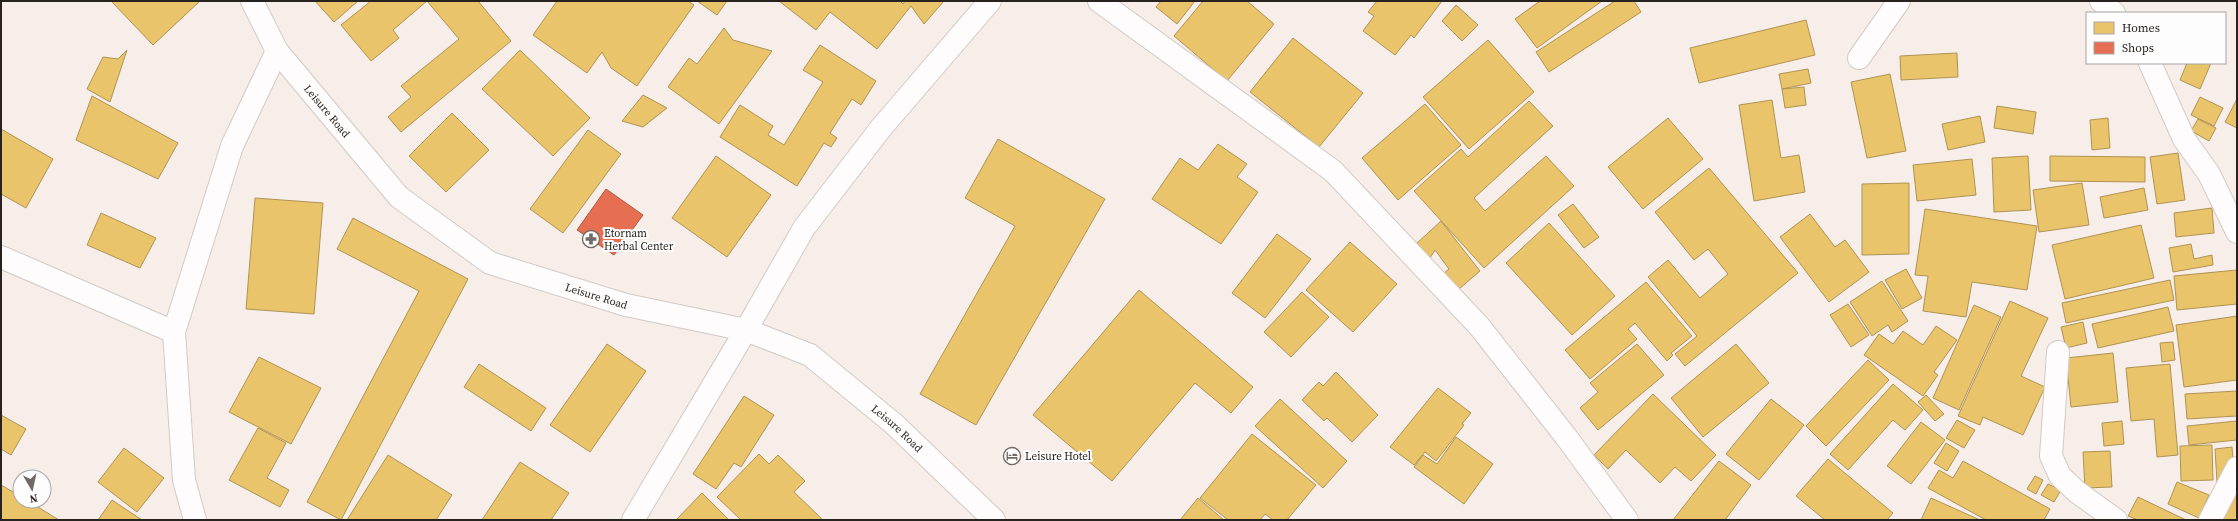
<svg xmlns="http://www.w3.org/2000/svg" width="2238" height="521" font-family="'Source Serif 4',serif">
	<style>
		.homes { fill: #e9c46a; stroke: #af9354 }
		.shops { fill: #e76f51; stroke: #ae5842 }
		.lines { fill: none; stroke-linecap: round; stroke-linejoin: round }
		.minor-casing { stroke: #d2cac6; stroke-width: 24 }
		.minor { stroke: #fefcfc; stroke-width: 22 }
		.labels { text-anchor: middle; stroke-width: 4; stroke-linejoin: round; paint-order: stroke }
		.street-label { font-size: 11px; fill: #28221f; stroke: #fdfdfd }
		.poi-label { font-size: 11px; fill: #28221f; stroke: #fdfdfd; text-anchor: start }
	</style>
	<rect width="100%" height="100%" fill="#f8eee9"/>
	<!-- homes -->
	<path class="homes" d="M111,1H200L153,45Z
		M315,1H358L334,22Z
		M371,1H478L511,41L401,132L388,117L411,97L401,86L459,39L427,1L393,30L399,38L371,61L341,25Z
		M557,1H688L694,5L637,86L611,68L602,52L587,73L533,35Z
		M697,1H727L717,15Z
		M779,1H900L903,4L905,1H944L924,24L911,6L877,49L830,12L816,30Z
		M1161,1H1195L1177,24L1156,7Z
		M1203,1H1247L1274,24L1227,81L1174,36Z
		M1377,1H1442L1414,38L1411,35L1395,55L1363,31L1374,16L1368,12Z
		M1540,1H1602L1537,48L1515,19Z
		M1615,1H1634L1641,12L1549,72L1536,52Z
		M1456,5L1478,25L1462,41L1442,21Z
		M1806,20L1815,55L1699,83L1690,48Z
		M724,28L733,40L772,51L719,124L668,87L689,58L697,64Z
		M1293,38L1363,93L1319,147L1250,92Z
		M1488,40L1534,92L1469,149L1423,97Z
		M820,45L876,81L861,105L852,99L830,133L837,138L831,147L824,143L797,186L720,137L740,105L773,126L768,135L784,145L823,82L803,70Z
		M127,50L110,102L87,89L103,57L118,59Z
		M520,50L590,118L553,156L482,89Z
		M1957,53L1958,77L1901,80L1900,56Z
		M2187,63H2211L2200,89L2180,80Z
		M1808,69L1811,83L1782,89L1779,74Z
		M1890,74L1906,151L1867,158L1851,82Z
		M1804,87L1806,105L1785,108L1782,89Z
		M643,95L667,108L643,127L622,121Z
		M92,96L178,143L158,179L76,140Z
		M2200,97L2223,108L2214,126L2191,115Z
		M2237,99V128L2225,122Z
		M1772,100L1781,158L1799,155L1805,192L1754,201L1739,105Z
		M1529,101L1553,126L1474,198L1485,211L1546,156L1574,186L1484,268L1414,191L1461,149L1468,157Z
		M1425,104L1461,145L1398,200L1362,158Z
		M1997,106L2036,112L2033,134L1994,128Z
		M452,113L489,150L446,192L409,156Z
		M1980,116L1985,142L1948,150L1942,124Z
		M1668,118L1703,159L1643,209L1608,167Z
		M2108,118L2110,148L2092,150L2090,120Z
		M2198,119L2216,128L2209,141L2191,131Z
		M1,129L53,159L26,208L1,194Z
		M588,130L621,154L563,233L530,209Z
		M998,139L1105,199L976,425L920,394L1015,226L965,198Z
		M1218,144L1247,164L1237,177L1258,192L1221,244L1152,199L1180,158L1198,170Z
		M2178,153L2185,200L2157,204L2150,157Z
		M716,156L771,195L727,257L672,218Z
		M2028,156L2031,210L1994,212L1992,158Z
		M2050,156L2145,157V182L2050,181Z
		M1972,159L1976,195L1917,201L1913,165Z
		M1709,168L1798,273L1685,366L1675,354L1697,336L1648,277L1668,260L1700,298L1728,274L1708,249L1694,260L1655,212Z
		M1909,183V254L1862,255V184Z
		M2082,183L2089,225L2039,232L2033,190Z
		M2144,188L2148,210L2104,218L2100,197Z
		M255,198L323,203L314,314L246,309Z
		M1573,204L1599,237L1584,248L1558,215Z
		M2212,208L2214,233L2176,237L2174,213Z
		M1925,209L2037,226L2027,290L1972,282L1966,317L1923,311L1928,276L1915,275Z
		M101,213L156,238L140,268L87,245Z
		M1810,214L1835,247L1845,240L1869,272L1829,302L1780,237Z
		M353,218L468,279L341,520L307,502L419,291L337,249Z
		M1441,221L1480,271L1459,289L1443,274L1449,269L1435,250L1430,258L1417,243Z
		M1549,223L1615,296L1572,335L1506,263Z
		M2141,225L2154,278L2065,299L2052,245Z
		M1277,234L1311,259L1265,318L1232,293Z
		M1350,242L1397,284L1353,332L1306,290Z
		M2191,244L2194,259L2212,255L2213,265L2173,272L2169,248Z
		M1906,269L1922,298L1902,309L1885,280Z
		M2237,270V304L2177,310L2174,276Z
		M2170,280L2174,300L2066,323L2062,303Z
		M1882,281L1908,321L1892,332L1888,325L1872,336L1850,302Z
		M1646,282L1692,336L1671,353L1673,355L1667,361L1635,323L1628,329L1637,339L1590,379L1565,350Z
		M1139,290L1253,387L1231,413L1195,383L1112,481L1033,415Z
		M1302,292L1329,317L1291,357L1264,332Z
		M2010,301L2048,318L2021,376L2045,387L2023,435L1983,417L1980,425L1958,416Z
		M1848,304L1869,335L1851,347L1830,315Z
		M1974,305L2001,317L1959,410L1933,398Z
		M2168,307L2174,331L2098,348L2092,324Z
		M2237,316V380L2184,387L2176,325Z
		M2083,322L2087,343L2066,348L2061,327Z
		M1936,326L1957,340L1934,372L1938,375L1923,396L1864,355L1879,334L1893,344L1903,331L1923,345Z
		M2173,342L2175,360L2162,362L2160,343Z
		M607,344L646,371L590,452L550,425Z
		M1637,344L1664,375L1598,430L1580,408L1598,392L1590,383Z
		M1736,344L1769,383L1703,437L1671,398Z
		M2113,353L2118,402L2071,407L2066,358Z
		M259,357L321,388L291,444L229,412Z
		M1868,360L1889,380L1826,446L1806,426Z
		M479,364L546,408L531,431L464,387Z
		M2170,364L2178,455L2157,457L2154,419L2131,421L2126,368Z
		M1336,372L1378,415L1352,442L1327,418L1324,421L1302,400L1319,382L1323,386Z
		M1893,384L1923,410L1905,430L1893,420L1848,470L1830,454Z
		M1438,388L1471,413L1462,424L1464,425L1436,461L1425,452L1414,465L1390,447Z
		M2237,391V416L2187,419L2185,394Z
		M1653,394L1716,455L1691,481L1675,467L1660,483L1626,450L1608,469L1594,455Z
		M1926,395L1944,414L1935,421L1918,402Z
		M744,396L774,415L741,467L734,463L716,489L693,474Z
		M1280,399L1347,461L1323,488L1255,426Z
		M1771,399L1804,425L1759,480L1726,454Z
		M1,415L26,429L11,455L1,449Z
		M1957,420L1975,430L1964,448L1946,438Z
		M2122,421L2124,444L2104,446L2102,423Z
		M2237,421V440L2189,445L2187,426Z
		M1921,422L1945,440L1911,484L1887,466Z
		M258,428L286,443L267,478L289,490L280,507L229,480Z
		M1252,434L1316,485L1287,520H1273L1265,514L1260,520H1228L1200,498Z
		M1456,437L1493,464L1464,504L1414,467L1423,455L1437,464Z
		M1946,443L1959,451L1947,471L1934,463Z
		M2212,445L2213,480L2181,481L2180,446Z
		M2232,447L2234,471L2217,482L2215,449Z
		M124,448L164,478L137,512L98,482Z
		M2110,451L2112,487L2085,488L2083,452Z
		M759,454L769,464L778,455L805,481L794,492L823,520H741L717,497Z
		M388,455L452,495L436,520H347Z
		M1828,459L1893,513L1887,520H1825L1796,496Z
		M1719,461L1751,485L1725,520H1673Z
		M1963,461L2050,509L2044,520H1986L1928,488L1939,470L1953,478Z
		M520,462L569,493L551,520H482Z
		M2035,476L2043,480L2036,494L2027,489Z
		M2177,482L2209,495L2199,518L2168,504Z
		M2237,483V520H2216Z
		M2048,484L2061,490L2054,502L2041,495Z
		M1,485L20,496V501H28L59,520H1Z
		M702,493L729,520H676Z
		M2138,497L2186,520H2138L2128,516Z
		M1198,498L1224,520H1180Z
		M1931,498L1980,520H1921Z
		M112,500L142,520H98Z"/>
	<!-- shops -->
	<path class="shops" d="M606,189L643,215L614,255L577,230Z"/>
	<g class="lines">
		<!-- minor casing -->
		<g class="minor-casing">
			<g id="minor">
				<path id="s1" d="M252,1L277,51L399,197L490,263L626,305L746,330L810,355L894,424L994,520"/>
				<path d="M1099,1L1333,171L1479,326L1567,438L1627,520"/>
				<path d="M2101,1L2114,13"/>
				<path d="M1859,58L1899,1"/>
				<path d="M2150,63L2184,139L2209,174L2237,232"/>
				<path d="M1,257L174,332"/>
				<path d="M2058,352L2051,456L2060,476L2077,492L2116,520"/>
				<path d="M195,520L184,480L174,332L232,146L277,51"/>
				<path d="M633,520L746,330L804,228L881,128L990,1"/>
				<path d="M2210,520L2237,468"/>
			</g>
		</g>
		<!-- minor -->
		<use href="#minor" class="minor"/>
	</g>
	<!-- icons -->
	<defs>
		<g id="pharmacy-ring" transform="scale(0.9)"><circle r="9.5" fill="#fdfdfd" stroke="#716966" stroke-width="1.5"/><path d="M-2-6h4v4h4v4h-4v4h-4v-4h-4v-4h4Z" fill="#716966"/></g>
		<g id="hotel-ring" transform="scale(0.9)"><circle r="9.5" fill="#fdfdfd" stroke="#716966" stroke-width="1.5"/><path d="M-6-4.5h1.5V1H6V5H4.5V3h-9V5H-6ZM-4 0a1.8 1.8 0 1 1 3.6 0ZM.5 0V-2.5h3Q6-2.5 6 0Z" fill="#716966"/></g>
	</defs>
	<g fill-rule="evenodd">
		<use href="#pharmacy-ring" x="591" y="239"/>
		<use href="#hotel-ring" x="1012" y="456"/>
	</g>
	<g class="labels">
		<!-- street labels -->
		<g class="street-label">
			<text dy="4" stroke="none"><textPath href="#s1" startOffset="134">Leisure Road</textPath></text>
			<text dy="4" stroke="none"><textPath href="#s1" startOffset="470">Leisure Road</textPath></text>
			<text dy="4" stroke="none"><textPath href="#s1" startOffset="806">Leisure Road</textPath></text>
		</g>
		<!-- poi labels -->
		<g class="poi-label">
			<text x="604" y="237">Etornam<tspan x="604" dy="13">Herbal Center</tspan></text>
			<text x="1025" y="460">Leisure Hotel</text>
		</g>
	</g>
	<!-- border -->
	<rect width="2238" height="521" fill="none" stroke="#28221f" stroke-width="4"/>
	<!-- legend -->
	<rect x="2086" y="12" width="140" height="52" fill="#fdfdfd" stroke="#a8a5a4"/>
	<rect x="2094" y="22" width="20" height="12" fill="#e9c46a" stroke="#a8a5a4"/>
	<text x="2122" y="32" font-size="12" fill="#28221f">Homes</text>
	<rect x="2094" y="42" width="20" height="12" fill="#e76f51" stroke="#a8a5a4"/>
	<text x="2122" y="52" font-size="12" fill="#28221f">Shops</text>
	<!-- north arrow -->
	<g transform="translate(32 489) rotate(171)"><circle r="19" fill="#fdfdfd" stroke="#a8a5a4"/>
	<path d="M0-3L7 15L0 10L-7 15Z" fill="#716966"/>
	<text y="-6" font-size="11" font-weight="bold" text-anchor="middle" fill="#28221f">N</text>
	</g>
</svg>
